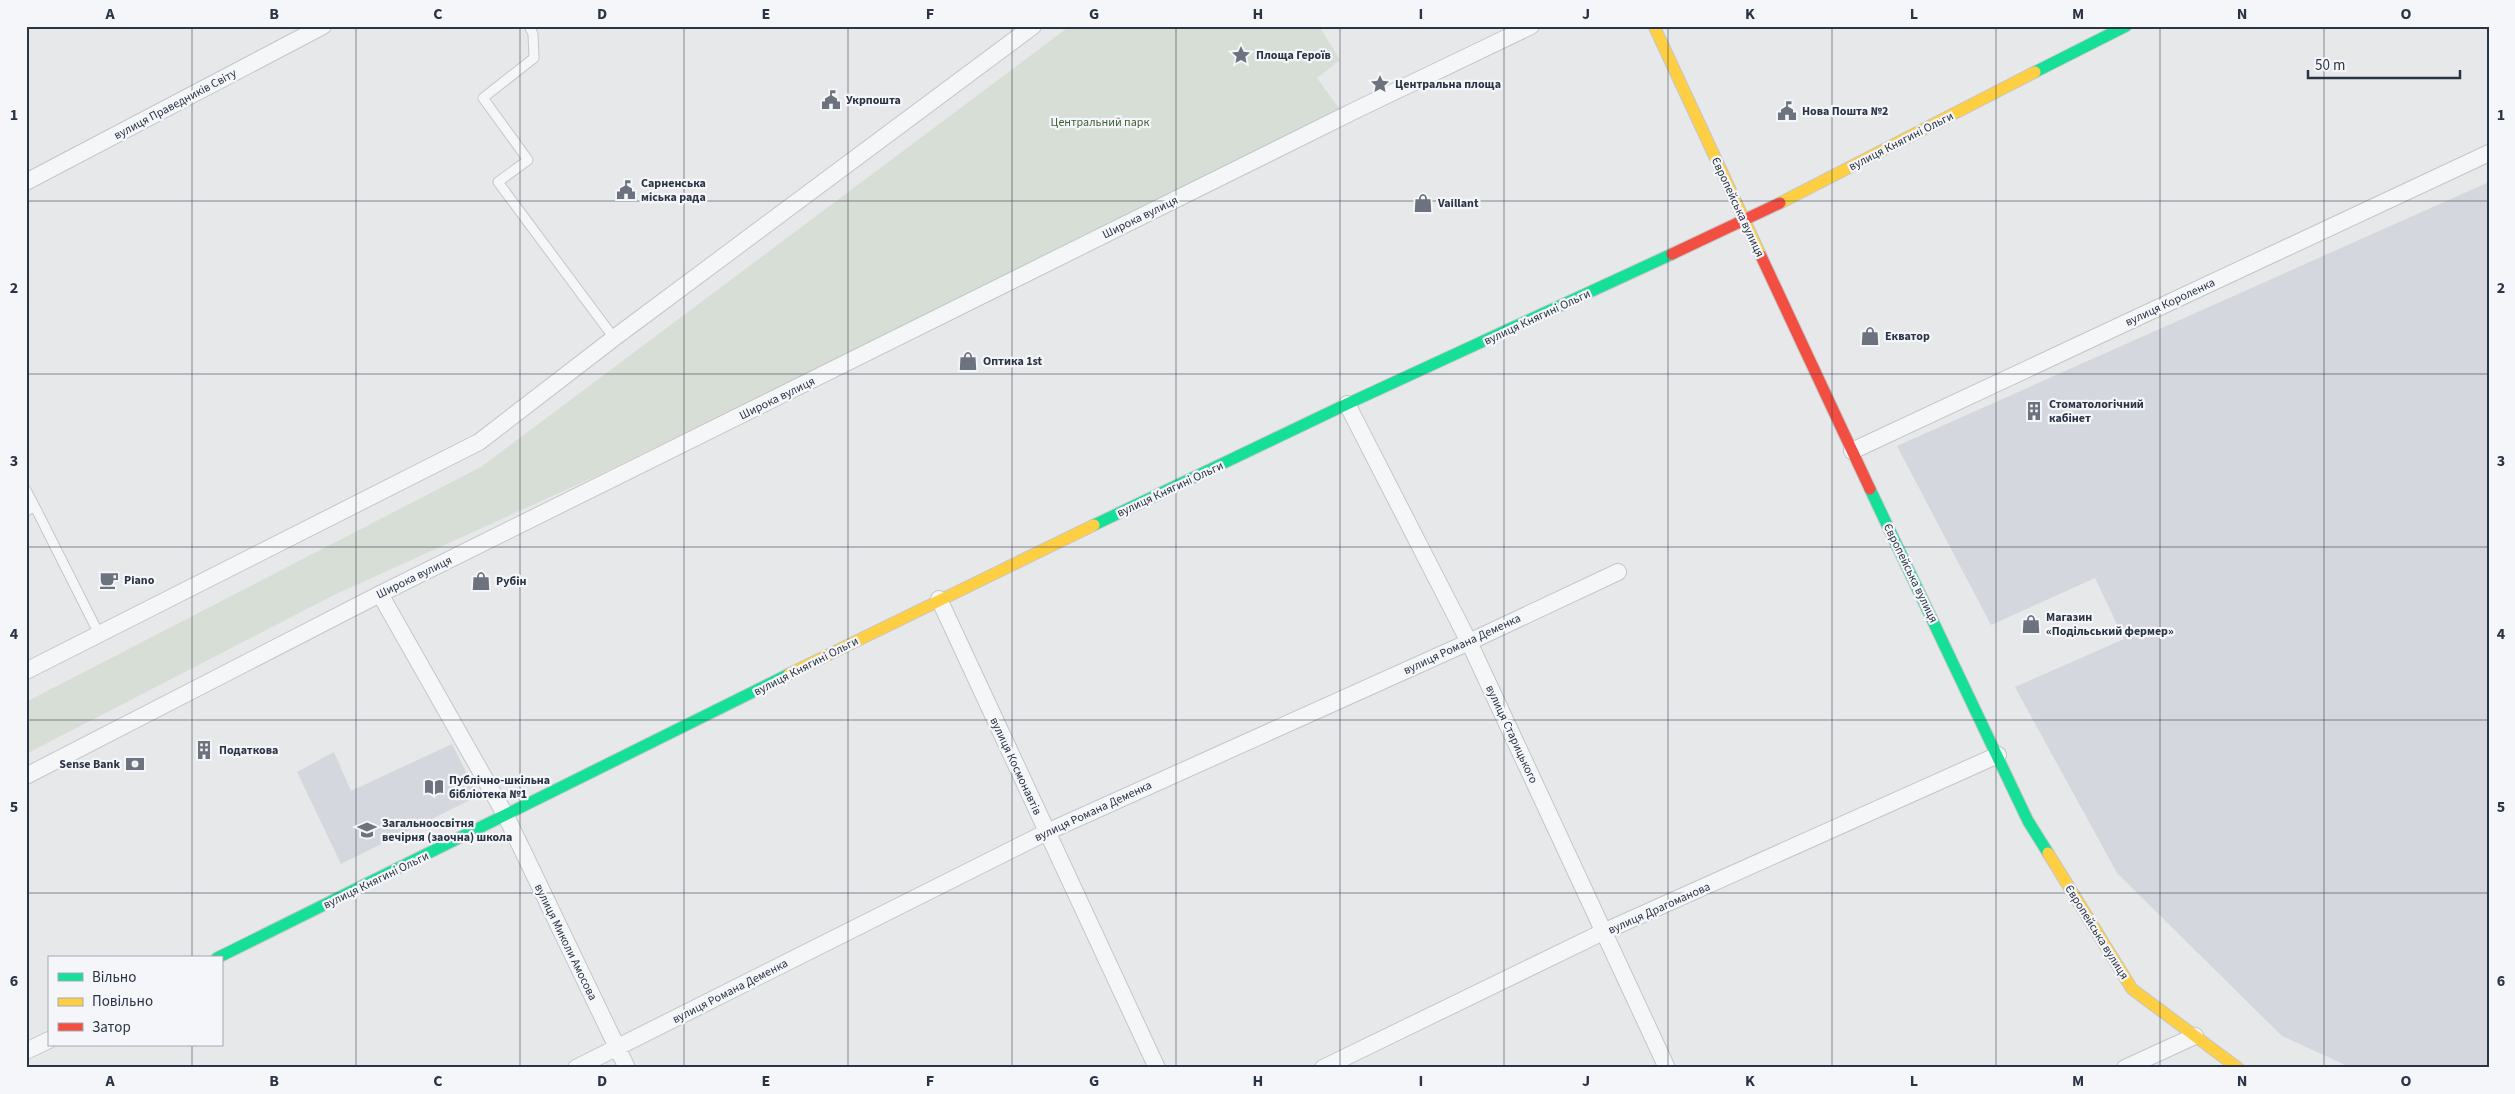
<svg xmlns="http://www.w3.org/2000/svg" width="2515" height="1094" font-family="'Source Sans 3',sans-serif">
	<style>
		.built { fill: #d4d7dd }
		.green { fill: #d6ded6 }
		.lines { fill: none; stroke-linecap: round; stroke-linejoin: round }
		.lane-casing { stroke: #c4c6c8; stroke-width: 11 }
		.street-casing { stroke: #c4c6c8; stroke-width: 18 }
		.fast-casing { stroke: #c4c6c8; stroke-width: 13 }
		.slow-casing { stroke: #c4c6c8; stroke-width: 13 }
		.jam-casing { stroke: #c4c6c8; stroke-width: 13 }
		.lane { stroke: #f5f6f7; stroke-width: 9 }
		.street { stroke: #f5f6f7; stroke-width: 16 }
		.fast { stroke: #16e098; stroke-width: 11 }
		.slow { stroke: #ffcf43; stroke-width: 11 }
		.jam { stroke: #f24e42; stroke-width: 11 }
		.grid { fill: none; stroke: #2b3445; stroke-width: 1; stroke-opacity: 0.55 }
		.labels { text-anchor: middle; stroke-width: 4.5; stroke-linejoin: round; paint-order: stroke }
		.poi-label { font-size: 12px; font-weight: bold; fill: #2b3445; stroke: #f4f6f9; text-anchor: start }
		.street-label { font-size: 12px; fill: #2b3445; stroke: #f4f6f9 }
		.park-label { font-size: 12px; fill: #3f6138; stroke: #f4f6f9 }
		.neatline { fill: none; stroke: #2b3445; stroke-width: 2 }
		.grid-label { font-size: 16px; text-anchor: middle; font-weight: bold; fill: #2b3445 }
	</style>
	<rect width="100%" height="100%" fill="#e6e8ea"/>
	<!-- built -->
	<path class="built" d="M2489,182V1068H2352L2282,1036L2117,873L2015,687L2124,639L2095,578L1991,625L1897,446Z
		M452,744L478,796L341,864L297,772L334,752L351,791Z"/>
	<!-- green -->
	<path class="green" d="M1070,26H1319L1340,60L1317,78L1341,111L592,478L334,595L26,754V702L481,467Z"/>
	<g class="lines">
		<!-- lane casing -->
		<g class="lane-casing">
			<path id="lane" d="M529,26L533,34L534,58L483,98L528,160L498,182L614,338
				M26,490L35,507
				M26,511L35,507L99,634"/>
		</g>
		<!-- street casing -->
		<g class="street-casing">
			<path id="street" d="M26,182L323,26
				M1347,404L1469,642L1667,1068
				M1852,451L2489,153
				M380,594L506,816L627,1068
				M939,599L1157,1068
				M26,671L479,442L614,338L1033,26
				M26,776L380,594L1360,108L1531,26
				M26,1051L49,1040
				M576,1068L1047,832L1469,642L1618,572
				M1323,1068L1603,932L1998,755
				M2125,1068L2195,1036"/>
		</g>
		<!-- fast casing -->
		<g class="fast-casing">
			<path id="fast" d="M2035,72L2126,26
				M1870,489L2028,821L2048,853
				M1094,525L1347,404L1672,254
				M217,958L789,674"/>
		</g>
		<!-- slow casing -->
		<g class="slow-casing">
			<path id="slow" d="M1654,26L1761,256
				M1780,203L2035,72
				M789,674L1094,525
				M2048,853L2132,989L2238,1068"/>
		</g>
		<!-- jam casing -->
		<g class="jam-casing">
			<path id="jam" d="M1672,254L1780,203
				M1761,256L1870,489"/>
		</g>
		<!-- lane -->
		<use href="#lane" class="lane"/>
		<!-- street -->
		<use href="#street" class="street"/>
		<!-- fast -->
		<use href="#fast" class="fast"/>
		<!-- slow -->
		<use href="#slow" class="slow"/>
		<!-- jam -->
		<use href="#jam" class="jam"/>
	</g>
	<!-- grid -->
	<path class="grid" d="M192,26V958M356,26V1068M520,26V1068M684,26V1068M848,26V1068M1012,26V1068M1176,26V1068M1340,26V1068M1504,26V1068M1668,26V1068M1832,26V1068M1996,26V1068M2160,26V1068M2324,26V1068M26,201H2489M26,374H2489M26,547H2489M26,720H2489M26,893H2489M192,1045V1068"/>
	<!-- icons -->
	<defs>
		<g id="sight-bare" transform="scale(1.5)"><path d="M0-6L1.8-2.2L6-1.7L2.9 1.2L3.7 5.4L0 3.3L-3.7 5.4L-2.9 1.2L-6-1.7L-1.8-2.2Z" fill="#6c737f" stroke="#f4f6f9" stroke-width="2.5" paint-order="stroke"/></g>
		<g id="civic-bare" transform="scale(1.5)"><path d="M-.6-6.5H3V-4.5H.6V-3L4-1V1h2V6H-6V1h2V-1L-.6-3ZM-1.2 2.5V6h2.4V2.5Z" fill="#6c737f" stroke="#f4f6f9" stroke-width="2.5" paint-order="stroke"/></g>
		<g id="shop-bare" transform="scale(1.5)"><path d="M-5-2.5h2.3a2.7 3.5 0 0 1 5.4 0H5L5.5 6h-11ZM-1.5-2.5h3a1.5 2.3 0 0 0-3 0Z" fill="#6c737f" stroke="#f4f6f9" stroke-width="2.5" paint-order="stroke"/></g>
		<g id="building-bare" transform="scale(1.5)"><path d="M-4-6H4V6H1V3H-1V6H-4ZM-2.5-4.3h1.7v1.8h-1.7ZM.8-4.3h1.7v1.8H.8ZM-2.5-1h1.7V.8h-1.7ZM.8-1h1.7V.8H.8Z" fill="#6c737f" stroke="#f4f6f9" stroke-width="2.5" paint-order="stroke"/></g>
		<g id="cafe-bare" transform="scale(1.5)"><path d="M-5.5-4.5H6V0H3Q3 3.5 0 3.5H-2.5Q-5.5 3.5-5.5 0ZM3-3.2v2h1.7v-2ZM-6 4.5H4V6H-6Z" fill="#6c737f" stroke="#f4f6f9" stroke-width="2.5" paint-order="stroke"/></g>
		<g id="bank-bare" transform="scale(1.5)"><path d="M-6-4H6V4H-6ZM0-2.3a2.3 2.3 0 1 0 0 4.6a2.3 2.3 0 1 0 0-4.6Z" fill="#6c737f" stroke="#f4f6f9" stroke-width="2.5" paint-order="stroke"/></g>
		<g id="library-bare" transform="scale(1.5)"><path d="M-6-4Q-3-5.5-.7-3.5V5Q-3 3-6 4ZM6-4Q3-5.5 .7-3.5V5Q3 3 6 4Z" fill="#6c737f" stroke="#f4f6f9" stroke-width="2.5" paint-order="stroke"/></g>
		<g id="school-bare" transform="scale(1.5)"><path d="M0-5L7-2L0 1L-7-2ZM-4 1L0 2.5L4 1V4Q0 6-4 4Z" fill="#6c737f" stroke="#f4f6f9" stroke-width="2.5" paint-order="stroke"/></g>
	</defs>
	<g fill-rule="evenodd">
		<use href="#sight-bare" x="1241" y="55"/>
		<use href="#sight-bare" x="1380" y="84"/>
		<use href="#civic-bare" x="831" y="100"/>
		<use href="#civic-bare" x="1787" y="111"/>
		<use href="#civic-bare" x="626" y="190"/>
		<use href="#shop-bare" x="1423" y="203"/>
		<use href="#shop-bare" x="1870" y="336"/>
		<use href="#shop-bare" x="968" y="361"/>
		<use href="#building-bare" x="2034" y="411"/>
		<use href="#cafe-bare" x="109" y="580"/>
		<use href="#shop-bare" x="481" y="581"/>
		<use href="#shop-bare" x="2031" y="624"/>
		<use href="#building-bare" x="204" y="750"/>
		<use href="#bank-bare" x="135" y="764"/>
		<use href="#library-bare" x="434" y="787"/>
		<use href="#school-bare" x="367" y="830"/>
	</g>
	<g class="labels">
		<!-- poi labels -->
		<g class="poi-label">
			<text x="1256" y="59">Площа Героїв</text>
			<text x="1395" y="88">Центральна площа</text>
			<text x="846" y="104">Укрпошта</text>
			<text x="1802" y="115">Нова Пошта №2</text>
			<text x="641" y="187">Сарненська<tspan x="641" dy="14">міська рада</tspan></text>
			<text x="1438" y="207">Vaillant</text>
			<text x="1885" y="340">Екватор</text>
			<text x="983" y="365">Оптика 1st</text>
			<text x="2049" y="408">Стоматологічний<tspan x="2049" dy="14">кабінет</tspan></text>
			<text x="124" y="584">Piano</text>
			<text x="496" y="585">Рубін</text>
			<text x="2046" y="621">Магазин<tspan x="2046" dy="14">«Подільський фермер»</tspan></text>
			<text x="219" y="754">Податкова</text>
			<text x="120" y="768" text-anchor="end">Sense Bank</text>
			<text x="449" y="784">Публічно-шкільна<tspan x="449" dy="14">бібліотека №1</tspan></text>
			<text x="382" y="827">Загальноосвітня<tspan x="382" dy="14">вечірня (заочна) школа</tspan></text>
		</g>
		<!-- street labels -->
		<g class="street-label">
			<text transform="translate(175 104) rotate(-28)" y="4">вулиця Праведників Світу</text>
			<text transform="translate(1901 141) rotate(-27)" y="4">вулиця Княгині Ольги</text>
			<text transform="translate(1738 207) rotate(65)" y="4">Європейська вулиця</text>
			<text transform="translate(1140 217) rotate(-26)" y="4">Широка вулиця</text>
			<text transform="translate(2170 302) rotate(-25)" y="4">вулиця Короленка</text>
			<text transform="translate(1537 317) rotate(-25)" y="4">вулиця Княгині Ольги</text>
			<text transform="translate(777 398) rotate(-26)" y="4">Широка вулиця</text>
			<text transform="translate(1170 489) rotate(-25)" y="4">вулиця Княгині Ольги</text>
			<text transform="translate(1911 573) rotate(64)" y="4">Європейська вулиця</text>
			<text transform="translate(414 577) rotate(-26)" y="4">Широка вулиця</text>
			<text transform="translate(1462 644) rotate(-25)" y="4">вулиця Романа Деменка</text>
			<text transform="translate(806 666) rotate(-27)" y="4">вулиця Княгині Ольги</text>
			<text transform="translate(1512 734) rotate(65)" y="4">вулиця Старицького</text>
			<text transform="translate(1016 766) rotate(65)" y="4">вулиця Космонавтів</text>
			<text transform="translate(1093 811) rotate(-25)" y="4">вулиця Романа Деменка</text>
			<text transform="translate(376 880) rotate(-26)" y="4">вулиця Княгині Ольги</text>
			<text transform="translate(1659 908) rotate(-24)" y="4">вулиця Драгоманова</text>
			<text transform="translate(2097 932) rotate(58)" y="4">Європейська вулиця</text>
			<text transform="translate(566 942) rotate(64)" y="4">вулиця Миколи Амосова</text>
			<text transform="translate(730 991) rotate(-27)" y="4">вулиця Романа Деменка</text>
		</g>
		<!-- park labels -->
		<g class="park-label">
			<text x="1100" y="126">Центральний парк</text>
		</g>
	</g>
	<!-- border -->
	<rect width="2515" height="1094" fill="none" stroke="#f4f6f9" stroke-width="55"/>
	<!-- legend -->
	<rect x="48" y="956" width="175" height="90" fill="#f4f6f9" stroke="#a4a8b1"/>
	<rect x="58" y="973" width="25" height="8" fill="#16e098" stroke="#a4a8b1"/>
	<text x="92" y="982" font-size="15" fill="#2b3445">Вільно</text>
	<rect x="58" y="998" width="25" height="8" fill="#ffcf43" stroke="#a4a8b1"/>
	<text x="92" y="1006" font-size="15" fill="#2b3445">Повільно</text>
	<rect x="58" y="1023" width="25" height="8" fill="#f24e42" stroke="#a4a8b1"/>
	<text x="92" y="1032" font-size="15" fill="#2b3445">Затор</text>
	<!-- scale -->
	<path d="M2308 70v8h152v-8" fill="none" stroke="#2b3445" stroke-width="2.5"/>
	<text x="2315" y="70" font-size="15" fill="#2b3445" stroke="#f4f6f9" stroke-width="4" paint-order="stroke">50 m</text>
	<rect x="28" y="28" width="2460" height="1038" class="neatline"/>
	<g class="grid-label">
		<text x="110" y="19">A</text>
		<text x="274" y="19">B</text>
		<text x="438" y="19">C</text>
		<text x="602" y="19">D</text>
		<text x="766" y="19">E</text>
		<text x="930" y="19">F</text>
		<text x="1094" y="19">G</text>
		<text x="1258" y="19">H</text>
		<text x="1421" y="19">I</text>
		<text x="1586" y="19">J</text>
		<text x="1750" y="19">K</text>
		<text x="1914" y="19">L</text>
		<text x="2078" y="19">M</text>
		<text x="2242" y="19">N</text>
		<text x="2406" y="19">O</text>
		<text x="14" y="120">1</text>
		<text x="2501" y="120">1</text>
		<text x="14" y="293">2</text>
		<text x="2501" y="293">2</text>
		<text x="14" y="466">3</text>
		<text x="2501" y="466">3</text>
		<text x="14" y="639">4</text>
		<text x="2501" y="639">4</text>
		<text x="14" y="812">5</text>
		<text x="2501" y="812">5</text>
		<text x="14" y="986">6</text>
		<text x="2501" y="986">6</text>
		<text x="110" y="1086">A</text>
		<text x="274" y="1086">B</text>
		<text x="438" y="1086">C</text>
		<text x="602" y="1086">D</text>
		<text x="766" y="1086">E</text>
		<text x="930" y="1086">F</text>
		<text x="1094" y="1086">G</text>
		<text x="1258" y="1086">H</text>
		<text x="1421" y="1086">I</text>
		<text x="1586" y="1086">J</text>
		<text x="1750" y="1086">K</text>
		<text x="1914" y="1086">L</text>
		<text x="2078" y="1086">M</text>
		<text x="2242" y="1086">N</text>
		<text x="2406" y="1086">O</text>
	</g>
</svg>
